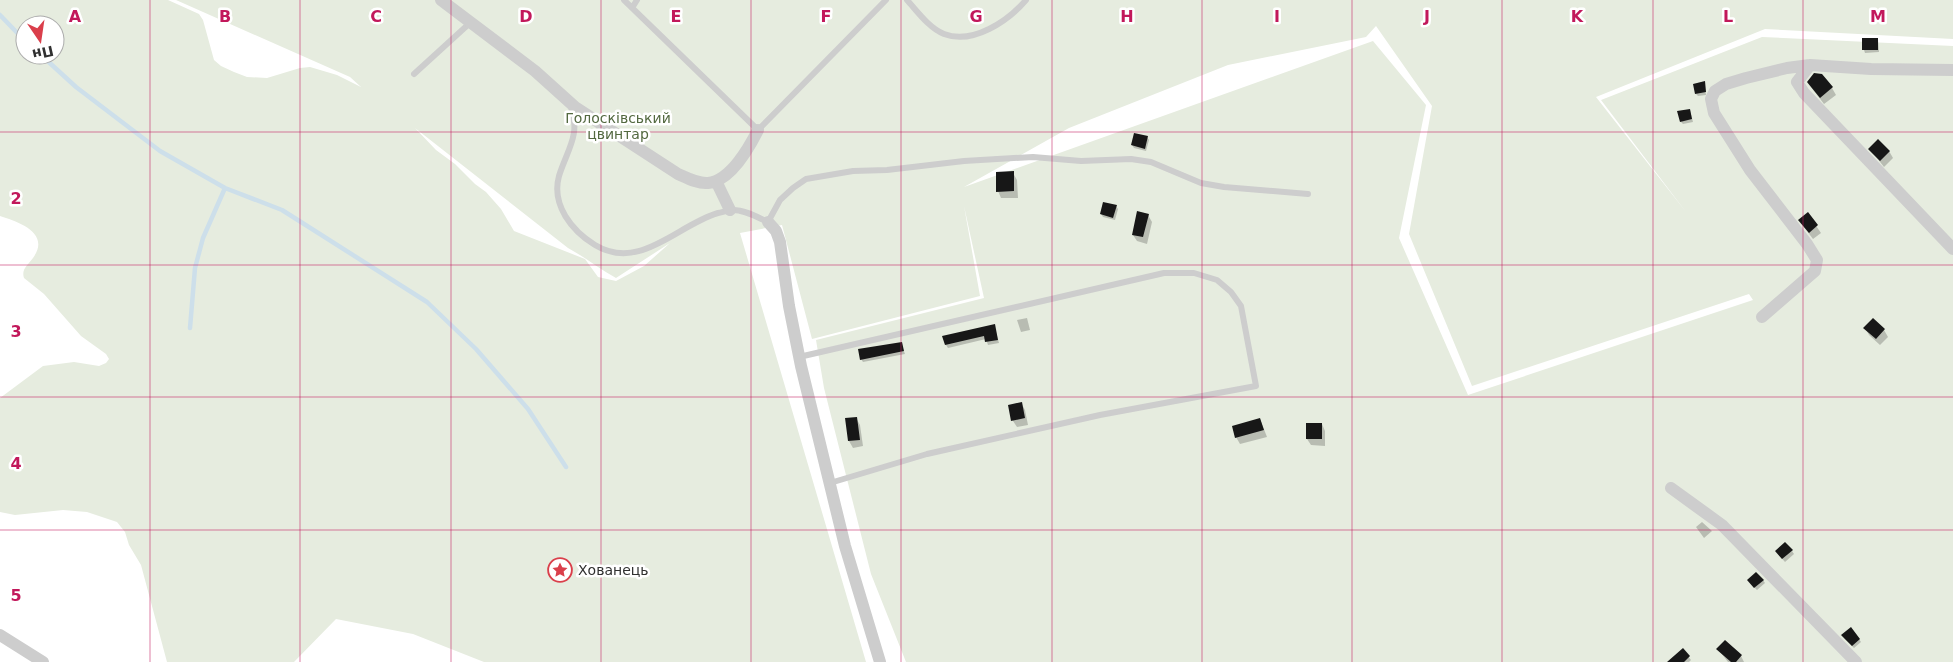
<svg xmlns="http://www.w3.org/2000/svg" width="1953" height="662" font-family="'DejaVu Sans',sans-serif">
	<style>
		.green { fill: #e6ecdf; fill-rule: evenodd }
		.shadow { fill: #0003 }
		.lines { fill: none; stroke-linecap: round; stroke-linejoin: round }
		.stream { stroke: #cddfea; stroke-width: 4.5 }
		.building { fill: #171717 }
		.service { stroke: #cdcdcd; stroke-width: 6 }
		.minor { stroke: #cdcdcd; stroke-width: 12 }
		.grid { fill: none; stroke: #c2185b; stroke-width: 1; stroke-opacity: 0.55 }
		.labels { text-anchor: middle; stroke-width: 5; stroke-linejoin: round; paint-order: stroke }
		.park-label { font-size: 14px; fill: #536940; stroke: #fff }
		.poi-label { font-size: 14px; fill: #303030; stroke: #fff; text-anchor: start }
		.grid-label { font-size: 16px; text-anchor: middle; font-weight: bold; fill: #c2185b; stroke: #fff; stroke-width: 5; stroke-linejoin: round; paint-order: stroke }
	</style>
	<rect width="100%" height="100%" fill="#fff"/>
	<!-- green -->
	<path class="green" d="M0,0H168L199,14L203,20L214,60L221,66L234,72L247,77L267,78L300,68L310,67L337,75L361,87L350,77L176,0H1953V39L1765,29L1596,97L1686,212L1601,100L1762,37L1953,46V662H906L871,574L824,388L816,340L984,298L964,206L980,296L812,339L782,225L740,233L866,662H484L413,634L336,619L294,662H167L141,565L129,545L125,532L117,522L87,512L63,510L15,515L0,512V398L43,366L74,362L99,366L106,363L109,359L106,354L81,336L44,294L24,278C21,269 28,265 33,258C51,233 19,222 0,216ZM25,25H55V55H25ZM1376,26L1432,106L1409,234L1472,386L1749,294L1753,300L1468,395L1399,238L1426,105L1373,41L964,187L1069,128L1228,65L1366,37ZM415,128L568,248C585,257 599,269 616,278L670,243L644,266L616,281L598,277L585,259L514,231L501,209L486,192L475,184L455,164L436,150Z"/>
	<!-- shadow -->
	<path class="shadow" d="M1878,39L1879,52L1865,53L1864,50Z
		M1704,82L1706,95L1698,96L1696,94Z
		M1808,83L1832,88L1836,95L1824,104Z
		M1690,110L1693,122L1683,124L1681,122Z
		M1147,137L1149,140L1146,151L1134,148L1132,145Z
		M1870,149L1889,151L1893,158L1884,167Z
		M1013,173L1017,180L1018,198H1001L998,191Z
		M1116,206L1118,209L1115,220L1103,217L1101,214Z
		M1808,214L1821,233L1813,239L1804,227Z
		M1148,215L1152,222L1147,244L1137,241L1133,235Z
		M1027,318L1030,330L1021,332L1017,320Z
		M994,325L999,343L988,345L986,339L948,348L946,345L944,337Z
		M1865,328L1884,330L1888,337L1880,345L1869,335Z
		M901,343L905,354L863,362L861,359Z
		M1021,403L1025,410L1028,425L1017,427L1013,421L1010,406Z
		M856,418L860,425L863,446L853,448L849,441Z
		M1260,419L1267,437L1240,444L1236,437Z
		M1322,424L1325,431V446L1311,445L1307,439Z
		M1702,522L1712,531L1704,538L1696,527Z
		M1792,551L1794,554L1785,562L1778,554Z
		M1763,580L1765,583L1757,590L1750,583Z
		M1844,638L1859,639L1861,642L1854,648Z
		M1718,649L1741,656L1744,662H1728Z
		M1683,650L1691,660L1689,662H1677Z"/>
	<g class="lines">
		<!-- stream -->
		<path class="stream" d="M0,15L25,41
			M41,55L76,87L160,151L225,188L282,210L427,302L476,349L528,409L566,467
			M190,328L195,268L203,238L225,188"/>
	</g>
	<!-- building -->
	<path class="building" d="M1862,38H1878V50H1862Z
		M1814,73L1822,74L1833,87L1820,98L1807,82Z
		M1705,81L1706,92L1695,94L1693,84Z
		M1690,109L1692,119L1680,122L1677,111Z
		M1134,133L1148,136L1145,149L1131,145Z
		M1878,139L1890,151L1880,161L1868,149Z
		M1014,171V191L996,192V172Z
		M1103,202L1117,205L1113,218L1100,214Z
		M1137,211L1149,214L1143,237L1132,235Z
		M1808,212L1818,225L1809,233L1798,220Z
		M1873,318L1885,329L1876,339L1863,328Z
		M995,324L998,340L985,342L984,336L945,345L942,336Z
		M902,342L904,351L860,360L858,349Z
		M1022,402L1025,418L1011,421L1008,405Z
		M857,417L860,440L848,441L845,418Z
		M1260,418L1264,430L1235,438L1232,426Z
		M1306,423H1322V439H1306Z
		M1785,542L1793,550L1782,559L1775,551Z
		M1756,572L1764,580L1754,588L1747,580Z
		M1851,627L1860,639L1852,646L1841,635Z
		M1725,640L1742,655L1736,662H1731L1716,649Z
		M1683,648L1690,656L1684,662H1667Z"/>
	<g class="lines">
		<!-- service -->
		<path class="service" d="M624,0L758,130L886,0
			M907,0C917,11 929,28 944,34C973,45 1008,21 1026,0
			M632,8L637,0
			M414,74L471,22
			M571,107C581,135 567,150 559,176C551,205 572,231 595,245C640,272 677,225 718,213C723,212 728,210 733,210C745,210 757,217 768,222L780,200L793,188L806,179L853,171L887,170L964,161L1033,157L1081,161L1131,159L1151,162L1201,183L1224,187L1308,194
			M799,357L1164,273H1194L1217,280L1231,292L1241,306L1256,386L1100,415L927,454L830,483"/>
		<!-- minor -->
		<path class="minor" d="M441,0L535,71L575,107L678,174C687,178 698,184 708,183C730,181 749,148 758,130
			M1810,65L1797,82L1804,93L1953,249
			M716,181L730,210
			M768,222L776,231L780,242L789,306L801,366L845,546L880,662
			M1762,317L1815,271L1817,260L1807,244L1750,170L1714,113L1711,99L1715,91L1726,84L1746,78L1787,68L1810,65L1871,69L1953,70
			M1671,488L1722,525L1856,662
			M0,635L43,662"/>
	</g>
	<!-- grid -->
	<path class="grid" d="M150,0V662M300,0V662M451,0V662M601,0V662M751,0V662M901,0V662M1052,0V662M1202,0V662M1352,0V662M1502,0V662M1653,0V662M1803,0V662M0,132H1953M0,265H1953M0,397H1953M0,530H1953"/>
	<!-- icons -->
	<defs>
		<g id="sight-ring" transform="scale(1.25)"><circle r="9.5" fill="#fff" stroke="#da3f4b" stroke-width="1.5"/><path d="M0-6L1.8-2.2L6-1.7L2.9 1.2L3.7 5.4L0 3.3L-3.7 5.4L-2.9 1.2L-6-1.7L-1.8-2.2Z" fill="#da3f4b"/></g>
	</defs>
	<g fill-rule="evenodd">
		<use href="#sight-ring" x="560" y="570"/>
	</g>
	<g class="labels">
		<!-- park labels -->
		<g class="park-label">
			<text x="618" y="123">Голосківський<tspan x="618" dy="16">цвинтар</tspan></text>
		</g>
		<!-- poi labels -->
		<g class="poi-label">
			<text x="578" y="575">Хованець</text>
		</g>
	</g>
	<g class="grid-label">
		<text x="75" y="22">A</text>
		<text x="225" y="22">B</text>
		<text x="376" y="22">C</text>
		<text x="526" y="22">D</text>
		<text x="676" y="22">E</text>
		<text x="826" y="22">F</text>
		<text x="976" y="22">G</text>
		<text x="1127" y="22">H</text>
		<text x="1277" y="22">I</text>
		<text x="1427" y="22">J</text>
		<text x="1577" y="22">K</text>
		<text x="1728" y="22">L</text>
		<text x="1878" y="22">M</text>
		<text x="16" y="204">2</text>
		<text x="16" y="337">3</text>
		<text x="16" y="469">4</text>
		<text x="16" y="601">5</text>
	</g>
	<!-- north arrow -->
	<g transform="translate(40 40) rotate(167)"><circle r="24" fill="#ffffff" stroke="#acacac"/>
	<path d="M0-4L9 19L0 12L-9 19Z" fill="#da3f4b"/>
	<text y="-8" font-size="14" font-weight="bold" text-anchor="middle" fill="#303030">Пн</text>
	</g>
</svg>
